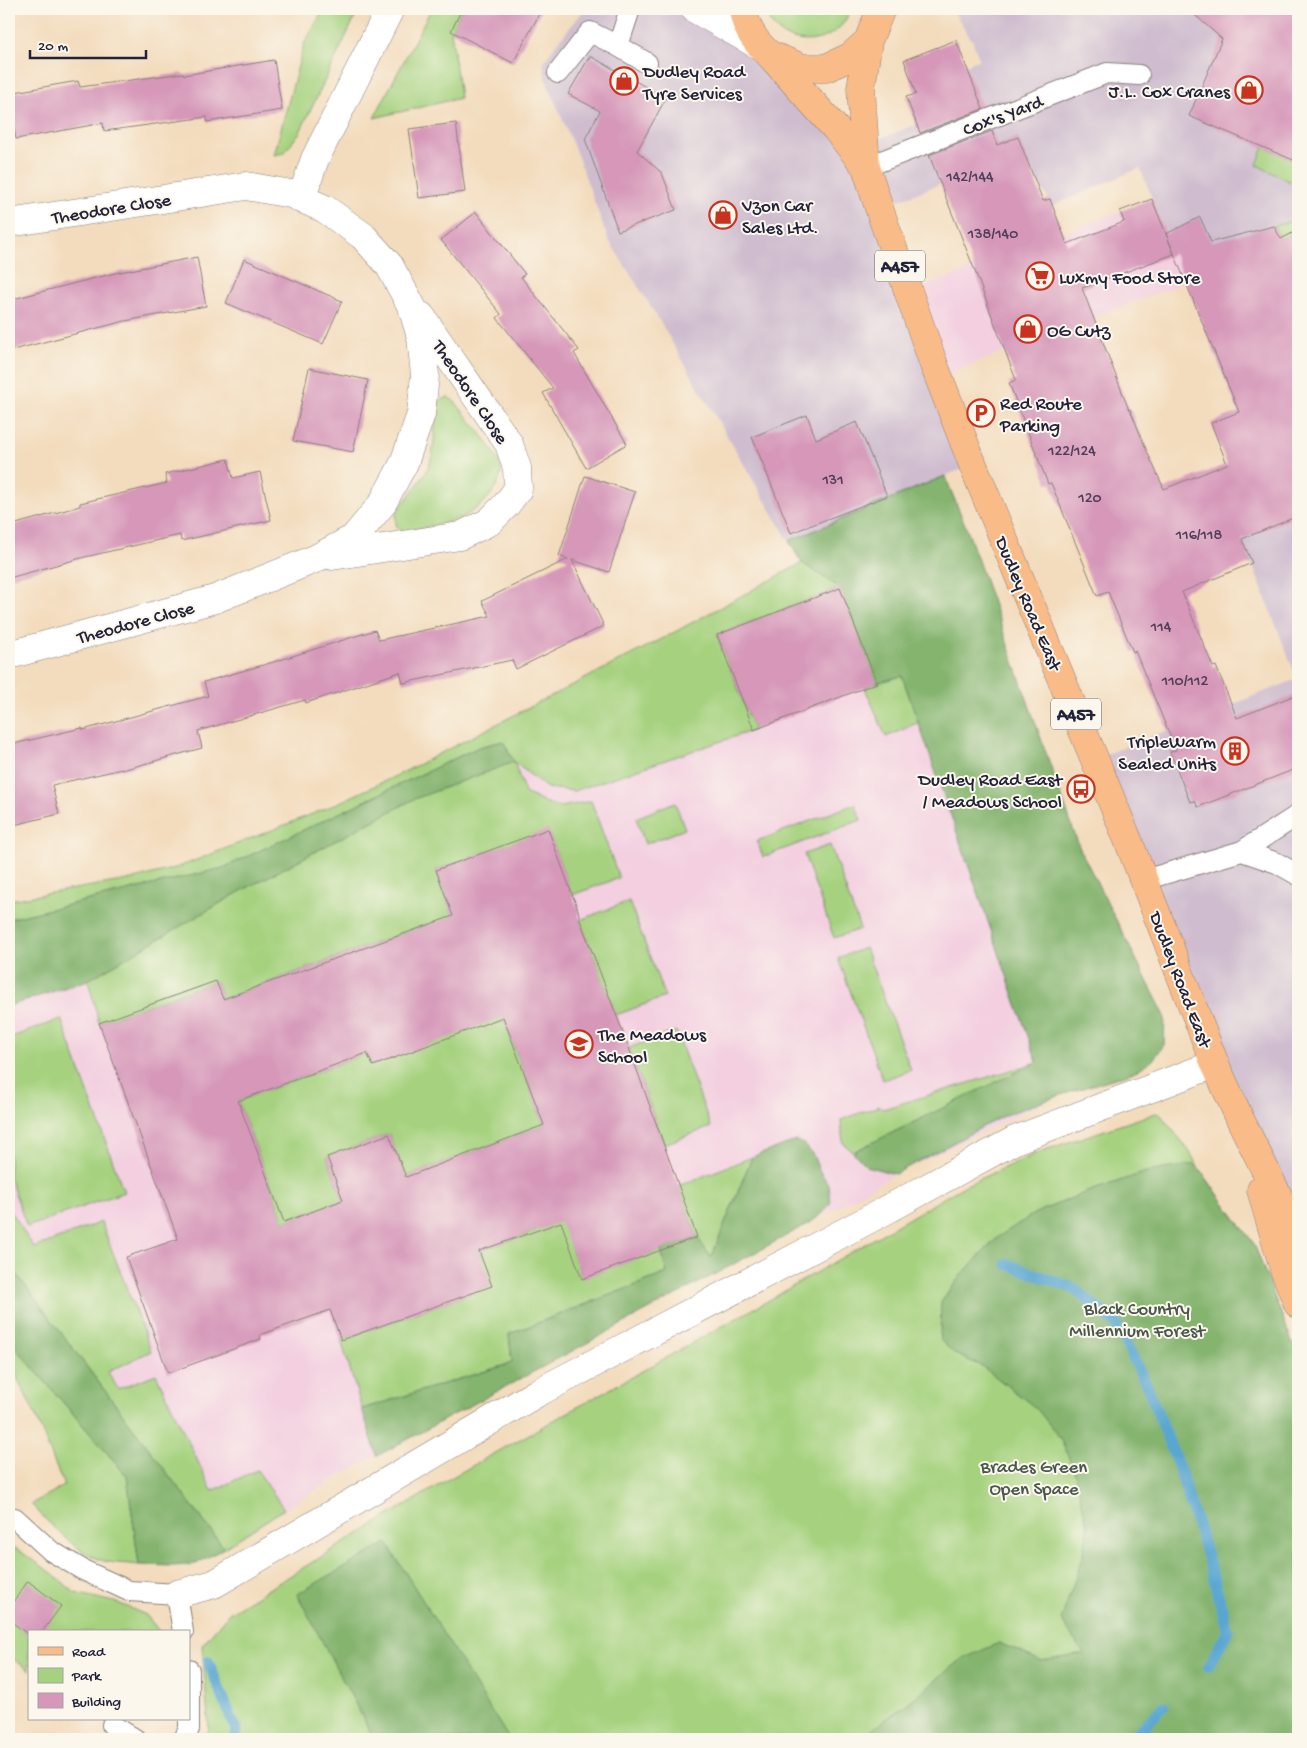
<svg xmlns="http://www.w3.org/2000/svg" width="1307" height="1748" font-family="'Gochi Hand',sans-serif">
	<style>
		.built { fill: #f3cfe0 }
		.industrial { fill: #cfbdcf }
		.green { fill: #a6d27f; stroke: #647a5d }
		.forest { fill: #84b46e; stroke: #536b54 }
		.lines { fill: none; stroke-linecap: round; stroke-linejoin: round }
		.stream { stroke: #58a6d1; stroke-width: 11 }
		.building { fill: #d697b9; fill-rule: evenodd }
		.service-casing { stroke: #8a7f7c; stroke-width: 22 }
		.minor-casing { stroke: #8a7f7c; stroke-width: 29 }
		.tertiary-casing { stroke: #8a7f7c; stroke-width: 29 }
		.primary-casing { stroke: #8a7f7c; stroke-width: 29 }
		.service { stroke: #fff; stroke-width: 20 }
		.minor { stroke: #fff; stroke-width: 28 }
		.tertiary { stroke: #fff; stroke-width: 28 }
		.primary { stroke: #f9bc89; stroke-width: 28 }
		.labels { text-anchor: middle; stroke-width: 4; stroke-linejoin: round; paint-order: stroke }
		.number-label { font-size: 16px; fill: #4f3f5a }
		.shield { fill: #fbf7ec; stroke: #636270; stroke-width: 1 }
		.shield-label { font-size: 18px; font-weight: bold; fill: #22223b }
		.poi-label { font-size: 19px; fill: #22223b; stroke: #fbf7ec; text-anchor: start }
		.street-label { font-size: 19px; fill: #22223b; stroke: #fbf7ec }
		.park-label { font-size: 19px; fill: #4a574f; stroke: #fbf7ec }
	</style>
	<rect width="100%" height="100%" fill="#fbf7ec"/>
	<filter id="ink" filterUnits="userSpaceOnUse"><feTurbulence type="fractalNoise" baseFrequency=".02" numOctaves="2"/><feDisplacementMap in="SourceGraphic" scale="10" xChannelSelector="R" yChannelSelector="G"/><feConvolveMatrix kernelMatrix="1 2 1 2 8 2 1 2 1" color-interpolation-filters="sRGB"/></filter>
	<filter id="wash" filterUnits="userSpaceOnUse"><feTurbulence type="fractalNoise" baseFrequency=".0096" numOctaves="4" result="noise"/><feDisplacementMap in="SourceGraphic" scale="20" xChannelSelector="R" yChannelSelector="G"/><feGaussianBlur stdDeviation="1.12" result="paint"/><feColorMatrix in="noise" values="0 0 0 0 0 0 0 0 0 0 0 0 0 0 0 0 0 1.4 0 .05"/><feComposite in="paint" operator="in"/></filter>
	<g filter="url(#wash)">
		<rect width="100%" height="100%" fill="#f3dcbd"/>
		<!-- built -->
		<path class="built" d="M1152,199L1186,282L939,377L909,293Z
			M840,588L1080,849L1165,1016L1134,1072L1059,1095L895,1174L810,1223L328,1482L224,1548L9,1264V1006L88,980L241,891L414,799L514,762L717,635Z"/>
		<!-- industrial -->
		<path class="industrial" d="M585,9H695L760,46L858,147L968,105L978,97L966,65L979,59L973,42L952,9H1298V1266L1094,759L1297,679L1242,538L1283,522L1140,168L1052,206L1029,165L1023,151L879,208L973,465L945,476L789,541L653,310L608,239L578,157L547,82L543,63L554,47Z"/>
		<!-- green -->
		<path class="green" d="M324,9H359L300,132L284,153L274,155L304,44Z
			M431,9H462L451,31L460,98L374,118Z
			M763,9H850C843,39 802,51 778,31C771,25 767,17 763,9Z
			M1264,147L1298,162V186L1257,165Z
			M1298,219V230L1281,239L1274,226Z
			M448,397L455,402C467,417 498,451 501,468C502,477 497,486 492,493C468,524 440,523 404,532L396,527C396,523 396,519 396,515C398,507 422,481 427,470C437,449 433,423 439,401Z
			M945,476L840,588L717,635L754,730L574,791L547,788L514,762L525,793L543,802L561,807L591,801L619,878L572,895L548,830L436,870L459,932L435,941L428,924L223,999L216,981L99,1023L88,980L241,891L414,799L513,762L503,741L479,747L223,868L9,919V900L134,879L179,867L325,809L402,773L660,640L802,563L789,541Z
			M902,676L919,722L886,737L865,688L876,683Z
			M675,802L685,829L645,844L636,818Z
			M855,804L861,820L763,857L757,841Z
			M830,845L860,929L834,938L804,854Z
			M629,901L665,997L616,1015L580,920Z
			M865,948L911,1070L883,1080L838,958Z
			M498,1004L544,1125L406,1177L389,1134L327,1157L343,1200L284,1222L238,1101L367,1053L373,1066Z
			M61,1019L124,1192L27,1227L9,1177V1038Z
			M676,1031L711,1127L664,1144L629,1048Z
			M1038,1062L853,1152L843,1143L841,1120L879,1106L883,1109Z
			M1159,1112C1170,1130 1188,1144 1196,1164L1254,1244L1298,1357V1739H203L209,1730L202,1645L229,1613L447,1480L771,1299L964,1186L1039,1152Z
			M752,1157L711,1258L697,1237L678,1186Z
			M555,1204L582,1278L661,1250L667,1273L509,1334L512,1363L362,1409L341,1340L491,1286L479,1251L536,1231Z
			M9,1209L34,1248L101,1222L151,1351L108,1372L118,1389L156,1374L212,1491L257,1470L284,1509L224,1548L9,1264Z
			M9,1340L127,1476L139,1565C128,1563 115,1564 104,1561C76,1553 50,1524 31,1504L64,1486L34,1412L9,1361Z
			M9,1548H15L52,1573L75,1593L118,1603L146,1615L160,1632H29V1670L9,1656Z"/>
		<!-- forest -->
		<path class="forest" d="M945,476L968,532L1080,849L1165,1016L1164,1045L1152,1061L1134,1072L1064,1094L1005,1115L895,1174L866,1166L853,1152L1037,1062L902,676L876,683L840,588L802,563L789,541Z
			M503,741L514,762L414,799L241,891L88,980L9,1006V919L223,868L479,747Z
			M795,1141L804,1144L813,1155L819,1170L829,1185L831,1202L823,1213L810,1223L377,1456L362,1409L512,1363L509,1334L667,1273L661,1250L697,1237L711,1258L752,1157Z
			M1196,1164L1254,1244L1298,1357V1739H858L903,1707L960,1660L999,1643L1041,1661L1084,1654L1061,1620L1081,1562L1088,1528L1074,1470L1060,1438L1037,1409L983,1367L955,1354L940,1340L941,1302L961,1275L998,1237L1035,1213L1087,1192L1146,1172Z
			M9,1264L224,1548L196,1564L173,1566L139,1565L127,1476L9,1340Z
			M387,1543L509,1739H374L297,1594Z"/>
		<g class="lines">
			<!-- stream -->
			<path class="stream" d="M1007,1264L1075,1289L1116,1324L1148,1388L1178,1465L1209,1562L1228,1631L1208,1666
				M208,1661L237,1732L235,1739
				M1131,1739L1164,1706"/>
		</g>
		<g id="blocks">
			<!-- building -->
			<path class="building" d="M462,9H542L513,63L451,31Z
				M1188,9H1298V162L1189,116L1222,39Z
				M956,40L983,109L920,133L906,97L916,94L904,60Z
				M590,56L666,98L637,151L662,173L676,210L618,231L585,139L600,111L568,94Z
				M274,60L282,110L207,122V117L104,131L103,123L16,139L9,101V93L78,81L80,87L183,73L184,75Z
				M456,123L465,192L419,198L409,129Z
				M992,131L997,145L1018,137L1043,201L1050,199L1067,244L1124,222L1120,211L1152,199L1174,254L1082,288L1129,410L1130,409L1146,449L1164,489L1227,464L1211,423L1239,412L1166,234L1200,217L1211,242L1274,226L1281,239L1298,230V516L1242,539L1252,563L1182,592L1213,667L1216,666L1237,718L1298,694V768L1198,807L1195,801L1190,802L1170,752L1176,750L1135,651L1133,652L1108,592L1097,596L1051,483L1048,484L1009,383L1016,380L975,271L929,155Z
				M476,212L525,274L521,277L579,350L574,353L627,444L586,468L543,393L553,388L497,318L501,314L441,240Z
				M197,257L206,306L125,321L9,351V300L115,273Z
				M244,259L342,301L323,344L226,303Z
				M309,368L368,380L353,452L293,441Z
				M807,415L816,439L857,422L887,496L791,533L752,437Z
				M228,459L233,478L260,472L271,520L181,541L180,535L85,557L9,578V526L80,506V503L167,483L165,474Z
				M585,476L635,492L609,572L572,560L604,626L516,669L512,660L403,683L400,672L306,703L305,700L198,731L202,748L122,770V769L52,785L59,814L14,825L9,803V745L82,728L83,730L208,696L204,682L277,661L375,630L379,640L490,616L482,601L568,559L559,556Z
				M840,588L877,683L754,730L717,635Z
				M548,829L578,910L580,920L629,1048L697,1237L582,1279L561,1222L479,1251L492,1286L341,1340L330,1310L260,1335L261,1339L168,1373L126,1257L178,1239L99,1023L216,981L223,999L453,916L436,870ZM503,1017L544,1125L406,1177L389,1134L327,1157L343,1200L284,1222L238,1101L367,1053L373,1066Z
				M28,1581L61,1606L42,1632H29V1635L9,1620V1608Z"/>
		</g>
	</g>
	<g filter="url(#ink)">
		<use href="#blocks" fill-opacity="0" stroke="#8a7f7c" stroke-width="1"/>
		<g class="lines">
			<!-- service casing -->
			<g class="service-casing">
				<path id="service" d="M618,46L630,9
					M558,73L590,32L618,46L647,63
					M866,167L1107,73L1139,75
					M1242,851L1298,815
					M1144,880L1242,851L1277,863L1298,875
					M15,1518L51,1551L83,1570L129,1591L177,1594L183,1632
					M112,1725L135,1739
					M184,1739L189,1729V1670"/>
			</g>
			<!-- minor casing -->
			<g class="minor-casing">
				<path id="minor" d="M301,199L315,159L390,9
					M9,223L246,186L291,194L325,209L363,236L389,265L412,307L421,337L425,375L421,414L404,463L382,504L354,538L315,559L215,599L9,655
					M332,556L460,536L489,522L506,505L518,489L517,468L509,444L421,316
					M177,1594L214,1584L537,1393L879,1214L1015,1140L1215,1064"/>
			</g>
			<!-- tertiary casing -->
			<g class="tertiary-casing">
				<path id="tertiary" d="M695,9L760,46"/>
			</g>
			<!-- primary casing -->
			<g class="primary-casing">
				<path id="primary" d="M743,9C745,27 756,43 770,55L836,129L866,167
					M881,9L868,41L861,88L866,167L879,208L934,365L973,465L1130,845L1215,1064L1240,1119L1298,1236
					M773,56L802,68H826L850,57L868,41
					M1261,1190L1284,1269L1298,1304"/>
			</g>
			<!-- service -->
			<use href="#service" class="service"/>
			<!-- minor -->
			<use href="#minor" class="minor"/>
			<!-- tertiary -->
			<use href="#tertiary" class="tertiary"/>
			<!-- primary -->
			<use href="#primary" class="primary"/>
		</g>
	</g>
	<!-- icons -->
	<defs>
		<g id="shop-ring" transform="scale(1.4375)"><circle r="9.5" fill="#fbf7ec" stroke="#c8321e" stroke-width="1.5"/><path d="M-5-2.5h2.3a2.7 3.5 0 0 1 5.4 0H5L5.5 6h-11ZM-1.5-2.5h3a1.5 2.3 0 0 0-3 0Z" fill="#c8321e"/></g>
		<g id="supermarket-ring" transform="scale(1.4375)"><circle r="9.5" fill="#fbf7ec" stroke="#c8321e" stroke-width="1.5"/><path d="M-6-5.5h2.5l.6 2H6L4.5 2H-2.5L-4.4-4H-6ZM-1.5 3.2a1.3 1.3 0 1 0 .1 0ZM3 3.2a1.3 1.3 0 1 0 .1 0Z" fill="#c8321e"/></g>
		<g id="parking-ring" transform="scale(1.4375)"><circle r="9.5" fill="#fbf7ec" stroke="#c8321e" stroke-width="1.5"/><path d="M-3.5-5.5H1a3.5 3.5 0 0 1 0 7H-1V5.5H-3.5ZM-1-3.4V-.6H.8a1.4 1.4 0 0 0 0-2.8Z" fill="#c8321e"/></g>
		<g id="building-ring" transform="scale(1.4375)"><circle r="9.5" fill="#fbf7ec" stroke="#c8321e" stroke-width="1.5"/><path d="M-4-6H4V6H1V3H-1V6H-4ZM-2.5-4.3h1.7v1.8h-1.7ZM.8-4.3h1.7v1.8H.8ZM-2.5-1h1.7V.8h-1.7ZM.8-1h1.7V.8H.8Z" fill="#c8321e"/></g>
		<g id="bus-ring" transform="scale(1.4375)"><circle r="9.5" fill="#fbf7ec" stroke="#c8321e" stroke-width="1.5"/><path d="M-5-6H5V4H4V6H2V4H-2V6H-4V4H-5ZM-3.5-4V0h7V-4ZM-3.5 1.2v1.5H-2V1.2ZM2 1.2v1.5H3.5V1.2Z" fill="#c8321e"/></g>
		<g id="school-ring" transform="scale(1.4375)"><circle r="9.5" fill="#fbf7ec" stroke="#c8321e" stroke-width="1.5"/><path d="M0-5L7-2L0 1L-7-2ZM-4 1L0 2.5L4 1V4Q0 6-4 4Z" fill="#c8321e"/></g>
	</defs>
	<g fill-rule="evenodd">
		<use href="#shop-ring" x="624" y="81"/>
		<use href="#shop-ring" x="1249" y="90"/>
		<use href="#shop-ring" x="723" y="215"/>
		<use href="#supermarket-ring" x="1040" y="276"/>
		<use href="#shop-ring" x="1028" y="329"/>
		<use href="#parking-ring" x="981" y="413"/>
		<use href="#building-ring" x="1235" y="751"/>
		<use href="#bus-ring" x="1081" y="789"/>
		<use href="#school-ring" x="579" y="1044"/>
	</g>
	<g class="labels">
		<!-- number labels -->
		<g class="number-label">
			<text x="970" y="181">142/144</text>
			<text x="993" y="238">138/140</text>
			<text x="1072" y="455">122/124</text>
			<text x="833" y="484">131</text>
			<text x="1090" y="502">120</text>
			<text x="1199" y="539">116/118</text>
			<text x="1161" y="631">114</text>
			<text x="1185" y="685">110/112</text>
		</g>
		<!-- shield labels -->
		<g class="shield">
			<rect x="875" y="250.5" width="50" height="31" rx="4"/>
			<rect x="1051" y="698.5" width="50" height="31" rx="4"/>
		</g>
		<g class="shield-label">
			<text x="900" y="272">A457</text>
			<text x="1076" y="720">A457</text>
		</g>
		<!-- poi labels -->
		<g class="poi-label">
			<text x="643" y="77">Dudley Road<tspan x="643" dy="22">Tyre Services</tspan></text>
			<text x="1230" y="97" text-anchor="end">J.L. Cox Cranes</text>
			<text x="742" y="211">Vzon Car<tspan x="742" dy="22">Sales Ltd.</tspan></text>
			<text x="1059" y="283">Luxmy Food Store</text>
			<text x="1047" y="336">OG Cutz</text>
			<text x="1000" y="409">Red Route<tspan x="1000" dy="22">Parking</tspan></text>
			<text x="1216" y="747" text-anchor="end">TripleWarm<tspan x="1216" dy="22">Sealed Units</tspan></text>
			<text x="1062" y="785" text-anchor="end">Dudley Road East<tspan x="1062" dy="22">/ Meadows School</tspan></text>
			<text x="598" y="1040">The Meadows<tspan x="598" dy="22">School</tspan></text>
		</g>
		<!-- street labels -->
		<g class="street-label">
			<text transform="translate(1002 114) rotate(-21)" y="7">Cox's Yard</text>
			<text transform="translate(111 207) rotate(-9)" y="7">Theodore Close</text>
			<text transform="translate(472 391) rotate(56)" y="7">Theodore Close</text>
			<text transform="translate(1030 603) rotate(67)" y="7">Dudley Road East</text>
			<text transform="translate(135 621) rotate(-15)" y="7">Theodore Close</text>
			<text transform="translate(1182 979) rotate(69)" y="7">Dudley Road East</text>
		</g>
		<!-- park labels -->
		<g class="park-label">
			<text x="1137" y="1314">Black Country<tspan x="1137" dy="22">Millennium Forest</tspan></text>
			<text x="1034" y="1472">Brades Green<tspan x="1034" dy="22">Open Space</tspan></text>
		</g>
	</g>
	<!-- margin -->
	<rect width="1307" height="1748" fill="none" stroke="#fbf7ec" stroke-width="30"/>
	<!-- legend -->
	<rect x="28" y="1630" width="162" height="90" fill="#fbf7ec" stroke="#a4a2a5"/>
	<rect x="38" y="1647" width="25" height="8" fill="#f9bc89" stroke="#a4a2a5"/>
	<text x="72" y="1656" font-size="15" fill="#22223b">Road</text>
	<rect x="38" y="1668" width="25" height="15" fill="#a6d27f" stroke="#a4a2a5"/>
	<text x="72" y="1680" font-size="15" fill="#22223b">Park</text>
	<rect x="38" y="1693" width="25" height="15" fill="#d697b9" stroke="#a4a2a5"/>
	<text x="72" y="1706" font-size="15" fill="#22223b">Building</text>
	<!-- scale -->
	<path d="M30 50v8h116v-8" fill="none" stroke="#22223b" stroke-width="2.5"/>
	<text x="38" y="50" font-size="15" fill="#22223b" stroke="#fbf7ec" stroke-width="4" paint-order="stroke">20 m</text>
</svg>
